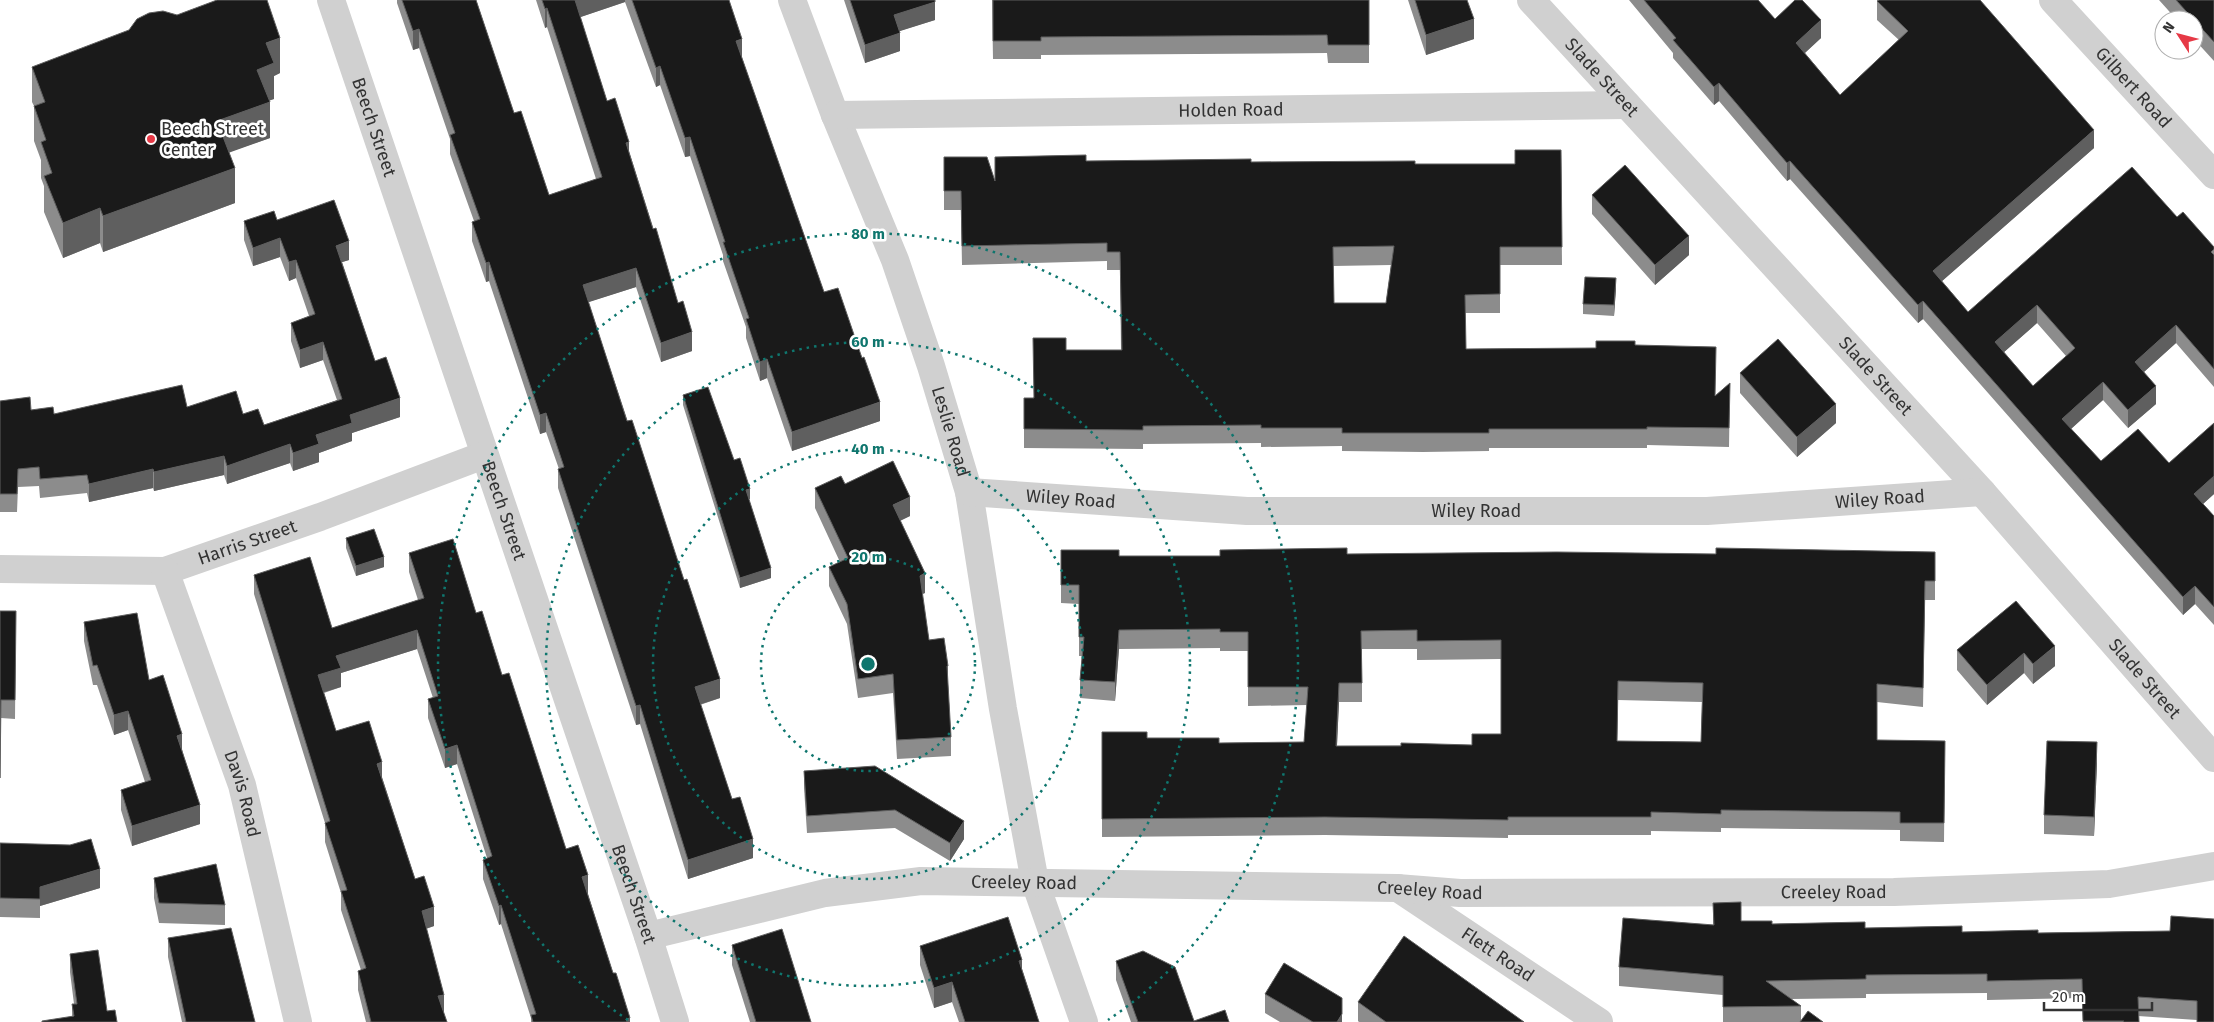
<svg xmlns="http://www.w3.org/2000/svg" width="2214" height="1022" font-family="'Fira Sans',sans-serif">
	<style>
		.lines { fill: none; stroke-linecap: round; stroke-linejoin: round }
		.minor { stroke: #d0d0d0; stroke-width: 28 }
		.wall { fill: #8c8c8c; fill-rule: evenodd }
		.shaded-wall { fill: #5f5f5f }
		.building { fill: #1a1a1a; stroke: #5f5f5f; fill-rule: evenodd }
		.ring { fill: none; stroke: #0f766e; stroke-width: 2.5; stroke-dasharray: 2.5 5 }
		.poi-dot { fill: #e63946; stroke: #fff; stroke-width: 2 }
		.labels { text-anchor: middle; stroke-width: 5; stroke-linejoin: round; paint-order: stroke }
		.street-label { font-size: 18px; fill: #333; stroke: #fff }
		.poi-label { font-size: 18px; fill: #333; stroke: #fff; text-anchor: start }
		.centre { fill: #0f766e; stroke: #fff; stroke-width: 2.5 }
		.ring-label { font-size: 15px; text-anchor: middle; font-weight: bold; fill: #0f766e; stroke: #fff; stroke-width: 5; stroke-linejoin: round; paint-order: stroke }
	</style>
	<rect width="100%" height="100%" fill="#fff"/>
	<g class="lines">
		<!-- minor -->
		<g class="minor">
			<path id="s1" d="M331,0L648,936L675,1022"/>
			<path id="s2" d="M792,0L835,115L895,260L931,366L969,492L1003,709L1035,882L1084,1022"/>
			<path id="s3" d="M1531,0L1982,492L2214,758"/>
			<path id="s4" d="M2053,0L2214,175"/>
			<path id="s5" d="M835,115L1627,105"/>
			<path id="s6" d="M969,492L1247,511H1707L1982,492"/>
			<path id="s7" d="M0,569L165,571L320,517L484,455"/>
			<path id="s8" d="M165,571L242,785L298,1022"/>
			<path id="s9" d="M1398,888L1599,1022"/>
			<path id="s10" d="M648,936L825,893L921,881L1397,888L1460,893L1894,892L2109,884L2214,866"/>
		</g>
	</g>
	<!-- wall -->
	<path class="wall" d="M397,0H476L514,113L549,195L596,179L547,27L545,28L536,0H729L742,58L824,292L880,421L792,451L767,378L760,381L746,338V327L723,261V255L690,156L685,157L660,85L656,87L625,2L580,17L607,101L629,151L692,351L661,362L636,287L588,302L720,698L700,705L732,799L753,858L688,879L640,724L636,725L558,488V469H559L546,432L540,434L489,281L486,282L472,241V222L474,221L450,154V139L419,48L413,50L397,3Z
		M844,0H935V20L899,31L900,51L865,63Z
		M992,0H1369V63H1328L1327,53L1041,55V59H993Z
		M1408,0H1467L1474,39L1426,55Z
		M1629,0H1758L1775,19L1821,38L1805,53L1840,95L1899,40L1877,20V1L2094,148L1942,281L1968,312L2177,217L2214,247V387L2176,343L2144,372L2156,404L2128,428L2103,400L2071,429L2101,461L2169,463L2214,423V494L2203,504L2214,516V625L2195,604L2183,615L1923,319L1918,323L1790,179L1787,181L1719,101L1714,105L1673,58V53ZM2037,323L2066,356L2033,386L2004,352Z
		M2159,0H2214V61L2194,39V20H2177Z
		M32,67L280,73L274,76V99L269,100L270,138L229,152L235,203L103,252L100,243L63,258L44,212V186L41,178V160L34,141V106L32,102Z
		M1561,150L1562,265H1500V313H1465L1466,349L1596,348L1635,345L1715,396L1730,383L1729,447L1647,445V448H1489V451L1423,452L1342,451V446L1261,447V443L1143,444V449L1024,448V398H1033L1066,350H1121L1120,270H1107V261L962,265L961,210H944V157L995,180L1086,161L1415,164H1515ZM1391,265L1386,303H1334L1333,266Z
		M1592,195L1689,255L1655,285L1592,214Z
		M277,220L349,260L342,262L375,361L400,417L352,433V441L319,453V462L293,471L290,463L227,484L224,475L154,491L153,488L89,502L87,493L40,498L39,486L18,487L17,512H0V401L31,410L54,414L187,407L243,414L264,425L337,400L323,360L300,368L291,341V323L309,316L296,278L289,281L280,257L253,266L244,240V221Z
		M1616,288L1614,316L1583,314V304Z
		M1740,373L1836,423L1797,457L1740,393Z
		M683,395L734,460L750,499H749L771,578L740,588L683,405Z
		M845,484L910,516L900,521L925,593L922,594L929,640L948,666V685L951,737V756L897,759L893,693L858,698L847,624L829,586V567L840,562L815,508V488Z
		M346,538L384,567L356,576L346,548Z
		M1061,550L1119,556H1220L1347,554H1716L1935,552V600H1925L1923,707L1877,702V740L1945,741L1944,842L1900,841V830L1721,828V832L1651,831V835H1508V838L1325,835L1102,837V732L1147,738L1219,743L1304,742L1307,705L1248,706V651H1220V648L1119,649L1115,701L1080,698V680L1082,656H1079V604L1061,603ZM1362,649H1417V660L1501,659V734L1472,745L1337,746L1339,702H1362ZM1618,700L1702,702L1701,742L1617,741Z
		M409,553L476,613L502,675L566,849L588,894L613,973L630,1022H531V1018L501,924L499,925L483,879V860L487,858L457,764L445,768L428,718V699L433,698L417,649L341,673V687L324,693L336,731L382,777L415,879L434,926L426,929L444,1014L447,1022H366L358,990V971L361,970L341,910V893L325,842V823L254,594V575L332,628L418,600L409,572Z
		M2016,601L2055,666L2033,684L2024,673L1987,705L1957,670V650Z
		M0,611H16L15,719L1,718Z
		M84,622L149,680L182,749L200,824L132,846L121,810V790L145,782L128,730L114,735L97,685H93L84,641Z
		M2097,762L2094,836L2044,834V815Z
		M804,771L964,839L950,861L895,828L807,833L804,788Z
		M0,843L100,888L40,906V918L0,917Z
		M154,878L225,905V925L159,923L154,898Z
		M1713,903L1741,921L1772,924L1962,932L2038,933L2170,931L2214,919L2197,1020L2138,1016L2139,1022H2083L2082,998L1987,1000V993L1866,994V998L1791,999L1801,1006V1021L1823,1022H1723V995L1619,986V967L1713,925Z
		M168,938L255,1022H182L168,957Z
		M732,945L811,1022H750L732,965Z
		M920,946L1022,969L1039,1022H959L952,1002L934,1008L920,965Z
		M70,954L107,1011L72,1016V1004H74L70,972Z
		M1116,961L1194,1021L1229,1022H1131L1116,980Z
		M1265,994L1342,1022H1280L1265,1013Z
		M1358,1002L1524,1022H1359L1358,1021Z"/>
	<!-- shaded-wall -->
	<path class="shaded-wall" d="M575,0H625V2L575,19Z
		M935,2V20L894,33V15Z
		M547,8V27L545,28V9Z
		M1474,19V39L1426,55V35Z
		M1821,20V38L1796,61V43Z
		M419,29V48L413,50V31Z
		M900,33V51L865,63V45Z
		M280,38V73L274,76V99L257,105V70L266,43Z
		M742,39V58L736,41Z
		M660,66V85L656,87V68Z
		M1719,83V101L1714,105V87Z
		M270,102V138L217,157V121Z
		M2094,130V148L1933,289V271Z
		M690,137V156L685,157V138Z
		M629,142V161L626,143Z
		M1790,161V179L1787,181V163Z
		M235,168V203L103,252V216Z
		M100,208V243L63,258V223Z
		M1689,236V255L1655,285V265Z
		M280,238V257L253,266V248Z
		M349,241V260L336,264V246Z
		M296,260V278L289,281V262Z
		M489,262V281L486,282V263Z
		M636,268V287L583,304V285Z
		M1616,278V288L1614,316V305Z
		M1923,301V319L1918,323V305Z
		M2037,305V323L1995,360V342Z
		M2176,325V343L2135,380V362Z
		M692,332V351L661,362V343Z
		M323,342V360L300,368V350Z
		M767,359V378L760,381V362Z
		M2103,382V400L2062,437V419Z
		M2156,386V404L2128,428V410Z
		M400,398V417L352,433V441L319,453V462L293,471V453L316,435L350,415Z
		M880,402V421L792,451V432Z
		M1836,404V423L1797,457V437Z
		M546,413V432L540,434V415Z
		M290,444V463L227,484V466Z
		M224,456V475L154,491V472Z
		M153,469V488L89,502V484Z
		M2214,476V494L2194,512V494Z
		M750,489V499L746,500V490Z
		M910,497V516L893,524V505Z
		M384,557V567L356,576V566Z
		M771,568V578L740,588V578Z
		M925,573V593L920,595V576Z
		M2195,586V604L2183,615V597Z
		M417,630V649L341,673V687L318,694V675L336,656Z
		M1119,630V649L1115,701V682Z
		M2055,646V666L2033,684V664Z
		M2024,653V673L1987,705V685Z
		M720,679V698L695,706V687Z
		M1339,683V702L1336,765V746Z
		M640,705V724L636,725V706Z
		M128,711V730L114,735V715Z
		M182,734V754L177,736Z
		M2097,742V762L2094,836V817Z
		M457,745V764L445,768V749Z
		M382,762V781L377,764Z
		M200,805V824L132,846V826Z
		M964,821V839L950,861V843Z
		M753,839V858L688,879V860Z
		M100,869V888L40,906V918V887Z
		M588,875V894L582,896V877Z
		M501,905V924L499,925V906Z
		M434,907V926L422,930V911Z
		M1022,960V980L1019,961Z
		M952,982V1002L934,1008V988Z
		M444,995V1014L438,996Z
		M1342,1014V1022H1337Z
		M630,1018V1022H626V1019Z"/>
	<!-- building -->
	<path class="building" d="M217,0H267L280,38L266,43L274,63L257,70L270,102L217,121L235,168L103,216L100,208L63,223L44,176L52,173L41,142L46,140L34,106L45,102L32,67L129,30L137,19L149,13L163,11L177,15Z
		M402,0H476L514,113L521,111L549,195L602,177L547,8L545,9L542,0H575L607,101L615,98L629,142L626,143L653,229L656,228L678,303L683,301L692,332L661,343L636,268L583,285L627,421L632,420L684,580L687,579L720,679L695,687L732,799L740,797L753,839L688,860L640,705L636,706L558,469L564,467L546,413L540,415L489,262L486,263L472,222L480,219L450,135L455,133L419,29L413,31Z
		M632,0H729L742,39L736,41L824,292L838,288L862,358L864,357L880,402L792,432L767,359L760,362L746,319L749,318L723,242H725L690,137L685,138L660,66L656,68Z
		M850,0H935V2L894,15L900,33L865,45Z
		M993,0H1369V45H1328L1327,35L1041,37V41H993Z
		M1415,0H1467L1474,19L1426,35Z
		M1644,0H1758L1775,19L1795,0H1802L1821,20L1796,43L1840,95L1908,31L1877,1L1879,0H1980L2094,130L1933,271L1968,312L2132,167L2177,217L2183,212L2214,247V249L2211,252L2214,255V369L2176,325L2135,362L2156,386L2128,410L2103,382L2062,419L2101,461L2138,429L2169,463L2214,423V476L2194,494L2214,516V607L2195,586L2183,597L1923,301L1918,305L1790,161L1787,163L1719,83L1714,87L1673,40L1676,38ZM2037,305L2075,348L2033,386L1995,342Z
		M2176,0H2214V42Z
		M1515,150H1561L1562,247H1500V294L1465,295L1466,349L1596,348V341H1635V345L1716,347L1715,396L1730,383L1729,428L1647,427V429H1489V433H1342V428H1261V425L1143,426V430L1024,429V398H1034L1033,338H1066V350H1122L1120,252H1107V243L962,246L961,191H944V157H987L995,181V157L1086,155V161L1251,159V162L1415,161V164H1515ZM1394,246L1386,303H1334L1333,247Z
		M1625,165L1689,236L1655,265L1592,195Z
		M334,200L349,241L336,246L375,361L386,357L400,398L350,415L352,423L316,435L319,444L293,453L290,444L227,466L224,456L154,472L153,469L89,484L87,475L40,479L39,467L18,469L17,494H0V401L30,397L31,410L53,407L54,414L182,385L187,407L236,391L243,414L258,409L264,425L342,399L323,342L300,350L291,323L315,314L296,260L289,262L280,238L253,248L244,221L274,211L277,220Z
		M1585,277L1616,278L1614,305L1583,304Z
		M1778,339L1836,404L1797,437L1740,373Z
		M708,387L734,460L740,458L750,489L746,490L771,568L740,578L683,395Z
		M893,461L910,497L893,505L925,573L920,576L929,640L944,638L948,666H947L951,737L897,740L893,674L858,679L847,604L829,567L848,558L815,488L841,476L845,484Z
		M374,529L384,557L356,566L346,538Z
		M453,539L476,613L482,611L502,675L509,673L566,849L578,845L588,875L582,877L613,973H616L630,1018L626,1019L627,1022H533L531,1015L536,1014L501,905L499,906L483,860L492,856L457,745L445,749L428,699L438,696L417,630L336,656L341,668L318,675L336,731L369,721L382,762L377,764L415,879L424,876L434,907L422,911L444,995L438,996L447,1022H371L358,971L366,968L341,891L347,890L325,823L330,821L254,575L310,557L332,628L424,598L409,553Z
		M1347,548V554L1557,552L1716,554V548L1935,552V581H1925L1923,688L1877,684V740L1945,741L1944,823H1900V812L1721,810V814L1651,812V817H1508V820L1325,817L1102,819V732H1147V738H1219V743L1304,742L1308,687H1248V632H1220V629L1119,630L1115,682L1080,680L1084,637H1079V585H1061V550H1119V556H1220V550ZM1417,630V641L1501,640V734H1472V745L1401,743V746H1336L1339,683H1362L1361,631ZM1618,681L1703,683L1701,742L1617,741Z
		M2016,601L2055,646L2033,664L2024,653L1987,685L1957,650Z
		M0,611H16L15,700H1L0,778Z
		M137,613L149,680L163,675L182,734L177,736L200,805L132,826L121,790L151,780L128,711L114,715L97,665L93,666L84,622Z
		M2047,741L2097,742L2094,817L2044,815Z
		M875,766L964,821L950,843L895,810L807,816L804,771Z
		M91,839L100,869L40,887V899L0,898V843L70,845Z
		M216,864L225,905L159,903L154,878Z
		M1741,902V921H1772V924L1865,922V928L1962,926V932L2038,930V933L2170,931L2171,916L2214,919V1022H2197V1001L2138,997L2139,1022H2123L2124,1021H2083L2082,979L1987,981V974L1866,975V979L1766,981L1801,1006L1723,1007V976L1619,967L1623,918L1714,925L1713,903Z
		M1008,917L1022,960L1019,961L1039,1022H965L952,982L934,988L920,946Z
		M231,928L255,1022H186L168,938Z
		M782,929L811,1022H756L732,945Z
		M1404,936L1524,1022H1386L1358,1002Z
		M98,950L107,1011L115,1010L117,1022H42V1021L74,1016L72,1004H77L70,954Z
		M1143,951L1175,967L1194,1021L1225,1010L1229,1022H1138L1116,961Z
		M1284,963L1342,998V1014L1337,1022H1313L1265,994Z
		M1808,1011L1823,1022H1800Z"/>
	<!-- distance rings -->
	<g class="ring">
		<circle cx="868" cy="664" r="107"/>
		<circle cx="868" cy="664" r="215"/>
		<circle cx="868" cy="664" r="322"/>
		<path d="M628 1020A430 430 0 1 1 1108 1020"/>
	</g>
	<!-- markers -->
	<circle class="poi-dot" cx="151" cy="139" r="5"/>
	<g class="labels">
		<!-- street labels -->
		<g class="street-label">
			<text dy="6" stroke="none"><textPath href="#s3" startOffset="105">Slade Street</textPath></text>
			<text dy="6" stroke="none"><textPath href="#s4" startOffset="119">Gilbert Road</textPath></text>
			<text dy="6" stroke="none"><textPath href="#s5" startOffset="396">Holden Road</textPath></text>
			<text dy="6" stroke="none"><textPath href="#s1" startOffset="134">Beech Street</textPath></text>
			<text dy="6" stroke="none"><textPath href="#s3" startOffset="510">Slade Street</textPath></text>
			<text dy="6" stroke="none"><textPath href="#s2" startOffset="460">Leslie Road</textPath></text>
			<text dy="6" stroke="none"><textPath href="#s6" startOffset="102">Wiley Road</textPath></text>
			<text dy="6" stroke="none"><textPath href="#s6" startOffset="912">Wiley Road</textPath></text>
			<text dy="6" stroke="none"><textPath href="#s6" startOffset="508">Wiley Road</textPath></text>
			<text dy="6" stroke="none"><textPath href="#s1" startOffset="539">Beech Street</textPath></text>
			<text dy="6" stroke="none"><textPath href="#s7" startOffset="252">Harris Street</textPath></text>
			<text dy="6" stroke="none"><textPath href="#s3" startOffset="915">Slade Street</textPath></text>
			<text dy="6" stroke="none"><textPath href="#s8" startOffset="236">Davis Road</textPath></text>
			<text dy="6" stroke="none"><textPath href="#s10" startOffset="382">Creeley Road</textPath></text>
			<text dy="6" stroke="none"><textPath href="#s10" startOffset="788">Creeley Road</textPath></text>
			<text dy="6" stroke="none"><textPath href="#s10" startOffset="1192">Creeley Road</textPath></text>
			<text dy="6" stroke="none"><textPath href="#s1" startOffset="944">Beech Street</textPath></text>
			<text dy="6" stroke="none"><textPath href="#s9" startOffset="120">Flett Road</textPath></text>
		</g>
		<!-- poi labels -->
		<g class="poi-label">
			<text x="161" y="135">Beech Street<tspan x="161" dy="21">Center</tspan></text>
		</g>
	</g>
	<circle cx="868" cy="664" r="8" class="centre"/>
	<g class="ring-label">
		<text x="868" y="239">80 m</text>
		<text x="868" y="347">60 m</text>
		<text x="868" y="454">40 m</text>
		<text x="868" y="562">20 m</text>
	</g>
	<!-- north arrow -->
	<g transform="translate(2179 35) rotate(306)"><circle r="24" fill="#ffffff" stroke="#adadad"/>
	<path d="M0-4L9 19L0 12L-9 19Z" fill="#e63946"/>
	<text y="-8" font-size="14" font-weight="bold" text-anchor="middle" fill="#333333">N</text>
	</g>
	<!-- scale -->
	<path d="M2044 1002v8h108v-8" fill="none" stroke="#333333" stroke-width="2.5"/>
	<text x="2052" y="1002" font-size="15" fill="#333333" stroke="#ffffff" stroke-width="4" paint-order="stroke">20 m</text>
</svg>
